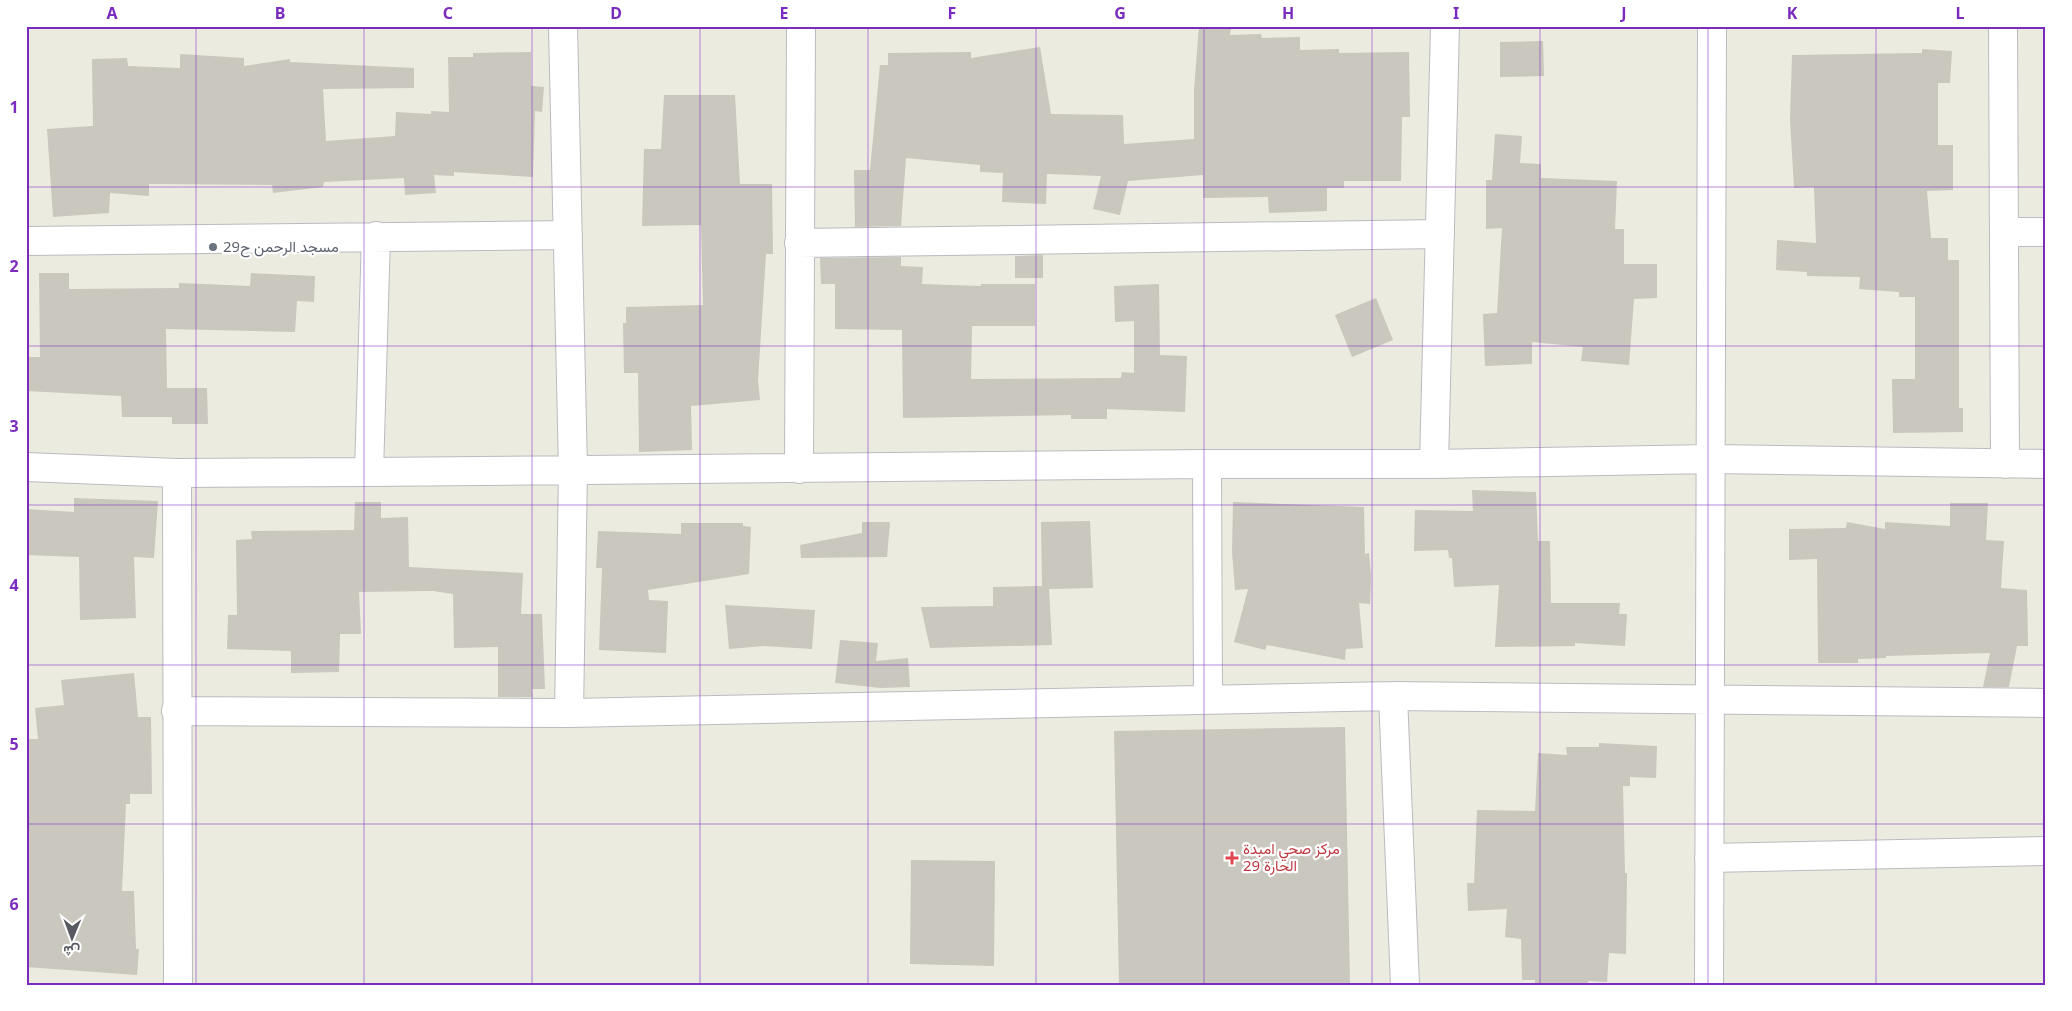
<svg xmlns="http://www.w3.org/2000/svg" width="2072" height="1011" font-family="'Noto Sans',Vazirmatn,sans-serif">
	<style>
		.building { fill: #c9c7be }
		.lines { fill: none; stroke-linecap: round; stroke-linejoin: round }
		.minor-casing { stroke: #babbc2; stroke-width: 30 }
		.minor { stroke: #fff; stroke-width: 28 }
		.grid { fill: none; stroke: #7b2cbf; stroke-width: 1; stroke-opacity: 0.55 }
		.worship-dot { fill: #6b7280; stroke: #fff; stroke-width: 2 }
		.health-dot { fill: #e0444e; stroke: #fff; stroke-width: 2 }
		.labels { text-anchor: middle; stroke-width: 4.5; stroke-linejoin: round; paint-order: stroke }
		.worship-label { font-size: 15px; fill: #5b616d; stroke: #fff; text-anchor: start }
		.health-label { font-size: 15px; fill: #be3a42; stroke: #fff; text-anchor: start }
		.neatline { fill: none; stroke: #7b2cbf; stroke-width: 2 }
		.grid-label { font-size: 16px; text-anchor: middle; font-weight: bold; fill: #7b2cbf }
	</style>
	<rect width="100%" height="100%" fill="#ecebdf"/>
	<!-- building -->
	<path class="building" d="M1199,26L1231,28L1230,35L1261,34L1262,38L1300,37V50L1339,49V53L1409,52L1410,117H1402L1401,181H1344V188H1327V211L1269,213L1268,197L1203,198V175L1128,181L1120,215L1093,209L1101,176L1047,174L1046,204L1002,202L1003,173L980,172V165L906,158L901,226L855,227L854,170H870L880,65H888V53L971,52V58L1040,47L1051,114L1123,115L1124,144L1194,139V90Z
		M1543,41L1544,76L1500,77V42Z
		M1922,49L1952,51L1950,83H1938V145H1953V190L1927,191L1931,238H1948V260H1959V408H1963V432L1893,433L1892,379H1915V297H1899V292L1859,289L1860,277L1807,276V272L1776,270L1777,240L1816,243L1814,187L1794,188L1790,120L1792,55L1922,53Z
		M531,52V86L544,87L542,112L535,111L533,177L454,172V176L434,175L436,193L405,195L404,178L324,182L323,187L273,193L272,185L149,184V196L110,193L109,213L53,217L47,129L93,126L92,59L127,58L128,66L180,68V54L244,58V66L290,59V62L414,68V88L323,89L326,141L395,136L396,112L431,114V111L449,112L448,57H473V53Z
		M664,95H735L740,184H772L773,254H766L758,380L760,400L691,406L692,450L639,452L638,373H624L623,323H626V307L703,305L701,225L642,226L644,149H661Z
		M1495,134L1522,136L1520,163L1541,164V178L1617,181L1615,229H1624V264H1657V298L1634,299L1629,365L1581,361L1583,347L1532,342V364L1485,366L1483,314L1497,313L1502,228L1486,229V180H1492Z
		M1043,255V278H1015V256Z
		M901,257V266L923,267L922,284L981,286V284H1035V326H972L971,379L1121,378L1122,372L1134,373V321L1115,322L1114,286L1159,284L1160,355L1187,356L1185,412L1107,409V419H1071V415L903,418L902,330L835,329V284H821L820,258Z
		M39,273H69V289L179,288V283L250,286L251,273L315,276L314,302L297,301L295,332L166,329L167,388H207L208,424H172V417H122L121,396L26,391V357H40Z
		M1376,298L1393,340L1352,357L1335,315Z
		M1472,490L1536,492L1538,541H1550L1551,603H1620L1619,614H1627L1625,646L1575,643V646L1495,647L1499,585L1454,587L1452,558H1449L1448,550L1414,551L1415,510L1473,511Z
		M74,498L158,501L154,558L134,557L136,618L80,620L79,557L26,555V509L74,512Z
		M355,502H381V518L408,517L409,567L523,573L521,614H542L545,689H532L533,697H498V647L454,648L453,594L433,591L359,592L361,634H340L339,672L291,673V651L227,649L228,615H237L236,540L252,539L251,531L354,530Z
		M1233,502L1364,507L1365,554L1369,553L1371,577L1370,604L1359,603L1363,648L1346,649L1345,660L1267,645L1265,650L1234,642L1248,589L1235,590L1232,552Z
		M1950,503H1988L1986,540L2004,541L2001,588L2027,590L2028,646H2017L2009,687H1983L1990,653L1886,656V658L1858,659V663H1818L1817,559L1789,560V529L1846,528L1847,522L1885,529V522L1950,526Z
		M1090,521L1093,588L1049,589L1052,645L930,648L921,607L993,606V587L1042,586L1041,522Z
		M862,522H890L887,557L801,558L800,545L862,533Z
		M681,523H743V526L751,527L749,574L648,590L649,600L668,601L666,653L599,650L602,568H596L598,531L681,534Z
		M725,605L815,610L812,649L764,646L729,649Z
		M840,640L878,643L876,661L908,658L910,687L881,688L835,683Z
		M134,673L138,717H151L152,794H130V804H126L122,891H134L136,949H139L137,975L26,967V739H38L35,708L64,705L61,680Z
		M1345,727L1350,984L1119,985L1114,731Z
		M1599,743L1657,746L1656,778L1630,777V786H1623L1625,873H1627L1626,954L1609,953L1607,982L1588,981V985H1535V980H1522L1521,939L1505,937L1507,909L1468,911L1467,883H1474L1477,810L1535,811L1538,753L1567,755L1566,747H1599Z
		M911,860L995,861L994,966L910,964Z"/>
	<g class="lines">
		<!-- minor casing -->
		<g class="minor-casing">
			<path id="minor" d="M563,26L573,470L569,713
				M2003,26L2005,464
				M2005,232H2046
				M26,241L568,235
				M799,243L1440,234
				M1207,464L1208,700
				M1434,464L1445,26
				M26,467L177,473L369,472L1207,464H1434L1711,459L2046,464
				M799,469L801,26
				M369,472L376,236
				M177,473L178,985
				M1393,696L1405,985
				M176,711L569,713L1393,696L2046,703
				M1709,858L2046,851
				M1709,985L1712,26"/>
		</g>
		<!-- minor -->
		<use href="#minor" class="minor"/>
	</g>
	<!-- grid -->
	<path class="grid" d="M196,26V985M364,26V985M532,26V985M700,26V985M868,26V985M1036,26V985M1204,26V985M1372,26V985M1540,26V985M1708,26V985M1876,26V985M26,187H2046M26,346H2046M26,505H2046M26,665H2046M26,824H2046"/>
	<!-- markers -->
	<circle class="worship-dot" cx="213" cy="247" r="5"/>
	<path class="health-dot" d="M1229.5 850.5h5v5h5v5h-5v5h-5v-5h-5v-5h5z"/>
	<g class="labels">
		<!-- worship labels -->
		<g class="worship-label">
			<text x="223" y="252">مسجد الرحمن ح29</text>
		</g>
		<!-- health labels -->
		<g class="health-label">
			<text x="1243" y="854">مركز صحي امبدة<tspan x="1243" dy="17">الحارة 29</tspan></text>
		</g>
	</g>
	<!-- border -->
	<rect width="2072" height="1011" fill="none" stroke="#ffffff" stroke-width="55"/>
	<!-- north arrow -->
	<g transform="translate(72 938) rotate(181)" stroke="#ffffff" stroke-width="4" paint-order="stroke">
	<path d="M0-4L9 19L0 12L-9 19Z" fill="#585a61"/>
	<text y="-8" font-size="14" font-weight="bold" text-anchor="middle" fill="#585a61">ش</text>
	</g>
	<rect x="28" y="28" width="2016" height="956" class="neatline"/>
	<g class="grid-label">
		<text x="112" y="19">A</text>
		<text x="280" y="19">B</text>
		<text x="448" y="19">C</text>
		<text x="616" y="19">D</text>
		<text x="784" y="19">E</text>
		<text x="952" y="19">F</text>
		<text x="1120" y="19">G</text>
		<text x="1288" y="19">H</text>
		<text x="1456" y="19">I</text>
		<text x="1624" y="19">J</text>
		<text x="1792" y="19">K</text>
		<text x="1960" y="19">L</text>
		<text x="14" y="113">1</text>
		<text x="14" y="272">2</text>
		<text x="14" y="432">3</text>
		<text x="14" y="591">4</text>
		<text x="14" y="750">5</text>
		<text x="14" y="910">6</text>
	</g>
</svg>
